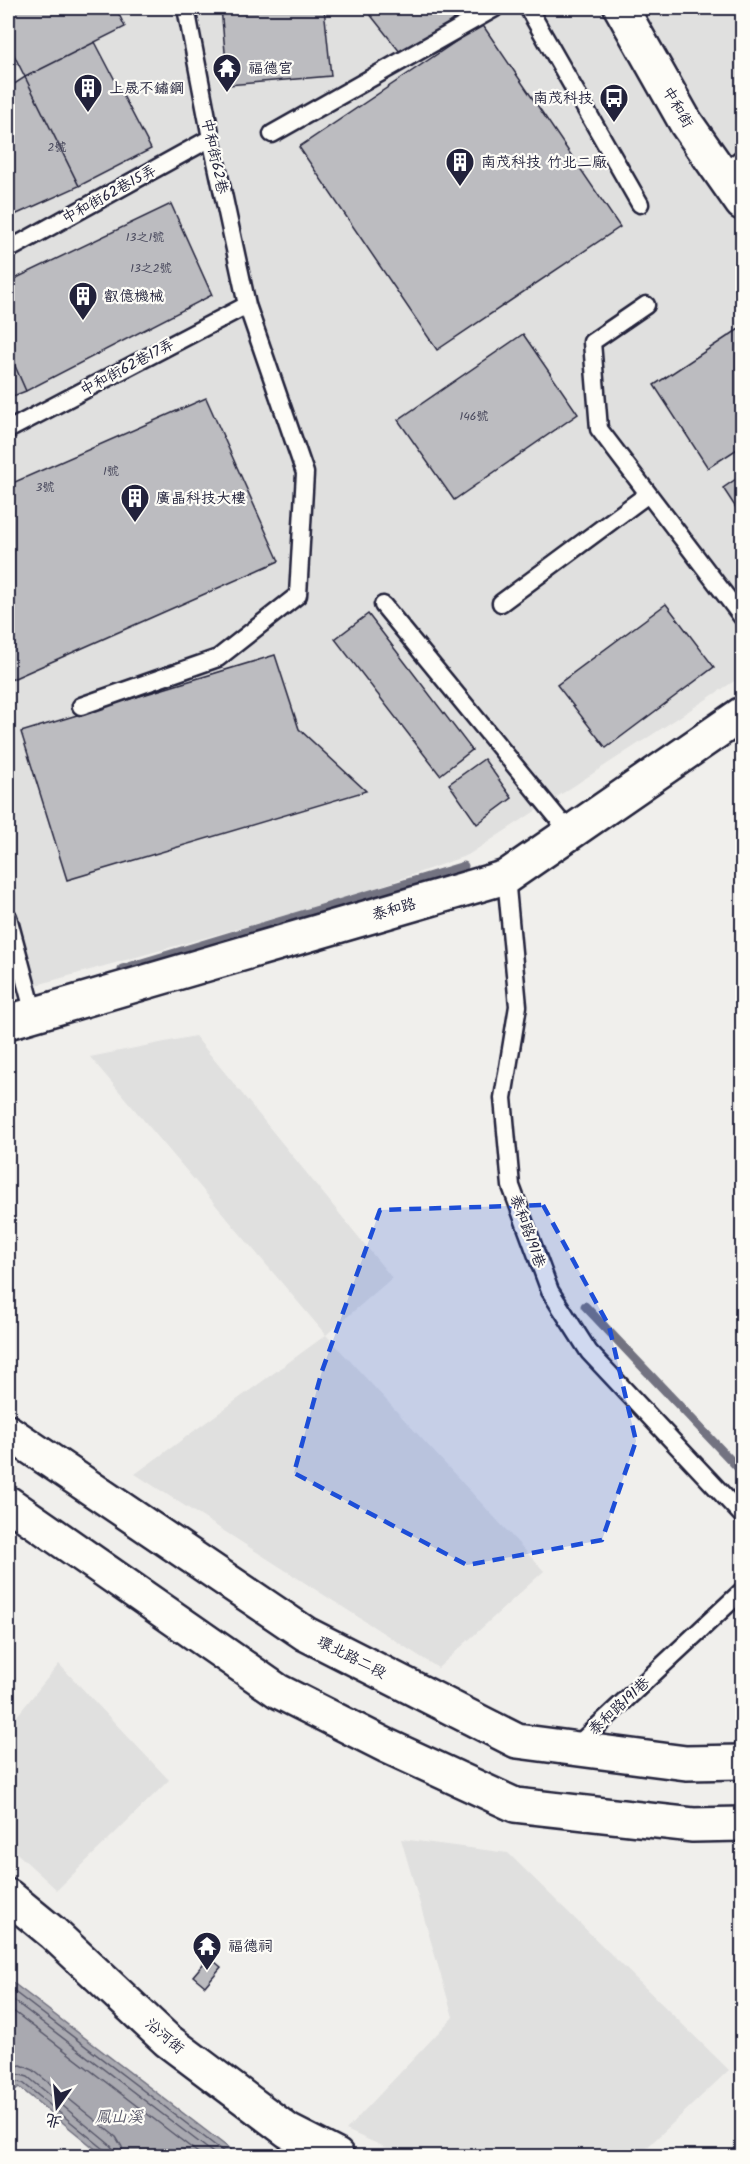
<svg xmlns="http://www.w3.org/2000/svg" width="750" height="2164" font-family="Kalam,'LXGW WenKai TC',sans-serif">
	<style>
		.built { fill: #e0e0df }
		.water { fill: #a9a9b0; stroke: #737381; stroke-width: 1.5 }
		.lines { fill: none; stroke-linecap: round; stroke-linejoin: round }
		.shore { stroke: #58586a; stroke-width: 1.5 }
		.stream { stroke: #737381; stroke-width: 9 }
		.building { fill: #bcbcc0; stroke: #22223b; stroke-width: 1.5 }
		.lane-casing { stroke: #22223b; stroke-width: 21 }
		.street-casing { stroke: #22223b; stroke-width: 38 }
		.secondary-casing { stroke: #22223b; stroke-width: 38 }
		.lane { stroke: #fdfcf7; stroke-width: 16 }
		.street { stroke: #fdfcf7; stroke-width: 33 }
		.secondary { stroke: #fdfcf7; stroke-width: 33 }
		.marked { fill: #1d4ed8; fill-opacity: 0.2; stroke: #1d4ed8; stroke-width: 4.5; stroke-dasharray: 12 8; stroke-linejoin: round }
		.labels { text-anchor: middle; stroke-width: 4.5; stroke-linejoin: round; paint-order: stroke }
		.number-label { font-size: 12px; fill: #48485c }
		.poi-label { font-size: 15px; fill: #22223b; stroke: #fdfcf7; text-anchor: start }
		.street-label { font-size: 15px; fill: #22223b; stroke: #fdfcf7 }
		.water-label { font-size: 16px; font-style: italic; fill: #58586a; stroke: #fdfcf7 }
	</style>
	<rect width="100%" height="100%" fill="#f0efec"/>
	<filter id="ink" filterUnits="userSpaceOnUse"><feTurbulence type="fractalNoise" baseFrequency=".0167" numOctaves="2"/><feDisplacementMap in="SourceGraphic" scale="12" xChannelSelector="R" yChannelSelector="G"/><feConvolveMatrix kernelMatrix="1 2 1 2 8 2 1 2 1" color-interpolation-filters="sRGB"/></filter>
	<g filter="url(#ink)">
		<!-- built -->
		<path class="built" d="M8,8H742V676L468,855L350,897L8,993Z
			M195,1036L392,1278L326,1335L544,1571L438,1668L135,1474L326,1335L90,1057Z
			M59,1664L169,1780L57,1890L8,1845V1727Z
			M401,1839L508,1853L729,2070L638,2156H405L346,2130L453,2017Z"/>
		<!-- water -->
		<path class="water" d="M8,1979L239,2156H104L19,2087L8,2096Z"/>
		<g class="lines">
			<!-- shore -->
			<path class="shore" d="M8,1987L229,2156
				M8,1996L217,2156
				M8,2007L202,2156
				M8,2068L21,2065L33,2070L116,2137L122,2147L123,2156
				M8,2079L17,2074L28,2077L109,2144L114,2150V2156
				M8,2088L17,2082L23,2083L104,2149L107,2156"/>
			<!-- stream -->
			<path class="stream" d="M122,969L464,866
				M585,1306L742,1472"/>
		</g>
		<!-- building -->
		<path class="building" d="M8,8H116L125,27L25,77L8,43Z
			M221,8H324L331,76L228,85Z
			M365,8H468L404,57Z
			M482,24L620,227L437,350L299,147Z
			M95,42L151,149L79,186L25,77Z
			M25,77L79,186L8,218V88Z
			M171,204L212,295L26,391L8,350V282Z
			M742,327V446L708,468L654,385Z
			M523,334L578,414L454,500L398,420Z
			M8,350L26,391L8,398Z
			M206,398L279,561L8,681V485Z
			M742,475V517L723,488Z
			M666,604L714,667L606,748L557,685Z
			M368,614L472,750L440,775L335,639Z
			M275,655L299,729L366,791L67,880L21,732Z
			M484,759L512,798L477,824L449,784Z
			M209,1957L221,1967L205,1986L193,1976Z"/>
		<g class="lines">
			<!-- lane casing -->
			<g class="lane-casing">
				<path id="lane" d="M528,8L640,204
					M272,134L495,8
					M723,173L742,158
					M8,250L211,138
					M646,305L592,342L599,429L742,617
					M8,430L247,305
					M501,603L648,494
					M383,605L570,833
					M81,706L218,658L298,595L305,473L247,305L211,138L186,8
					M506,877L518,1006L503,1098L511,1186L550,1291L589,1352L742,1515
					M8,917L34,1014
					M574,1748L742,1591"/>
			</g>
			<!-- street casing -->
			<g class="street-casing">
				<path id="street" d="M621,8L686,123L742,203
					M8,1022L506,877L742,714"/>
			</g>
			<!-- secondary casing -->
			<g class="secondary-casing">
				<path id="secondary" d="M8,1432L306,1634L517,1741L686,1763L742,1762
					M8,1503L278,1691L387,1746L515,1805L693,1825L742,1824
					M8,1896L53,1933L167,2040L288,2131L337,2156"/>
			</g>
			<!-- lane -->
			<use href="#lane" class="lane"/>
			<!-- street -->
			<use href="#street" class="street"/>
			<!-- secondary -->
			<use href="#secondary" class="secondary"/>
		</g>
	</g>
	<!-- marked area -->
	<path class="marked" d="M543,1205L609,1326L636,1441L602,1540L467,1565L294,1473L322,1371L380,1210Z"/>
	<!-- icons -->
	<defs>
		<g id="temple-pin" transform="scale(1.5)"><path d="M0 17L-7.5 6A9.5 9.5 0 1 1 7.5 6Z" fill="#22223b" stroke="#fdfcf7"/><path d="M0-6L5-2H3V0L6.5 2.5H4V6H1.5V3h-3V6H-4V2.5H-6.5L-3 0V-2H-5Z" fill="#fff"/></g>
		<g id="building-pin" transform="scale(1.5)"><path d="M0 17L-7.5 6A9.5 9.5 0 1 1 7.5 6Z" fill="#22223b" stroke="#fdfcf7"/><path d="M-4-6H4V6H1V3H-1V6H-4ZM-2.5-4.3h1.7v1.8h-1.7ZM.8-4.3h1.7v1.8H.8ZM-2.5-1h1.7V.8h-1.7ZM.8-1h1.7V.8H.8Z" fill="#fff"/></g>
		<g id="bus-pin" transform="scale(1.5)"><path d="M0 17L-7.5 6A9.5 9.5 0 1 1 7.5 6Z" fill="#22223b" stroke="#fdfcf7"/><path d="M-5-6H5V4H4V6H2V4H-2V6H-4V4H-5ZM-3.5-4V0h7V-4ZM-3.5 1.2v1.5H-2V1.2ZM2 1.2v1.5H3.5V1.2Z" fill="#fff"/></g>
	</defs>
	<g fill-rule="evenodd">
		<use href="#temple-pin" x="227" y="68"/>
		<use href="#building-pin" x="88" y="88"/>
		<use href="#bus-pin" x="614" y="98"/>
		<use href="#building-pin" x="460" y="162"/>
		<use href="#building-pin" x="83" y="296"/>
		<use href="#building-pin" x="135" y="498"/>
		<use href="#temple-pin" x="207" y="1946"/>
	</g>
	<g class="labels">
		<!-- number labels -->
		<g class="number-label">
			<text x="57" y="151">2號</text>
			<text x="145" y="241">13之1號</text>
			<text x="151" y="272">13之2號</text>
			<text x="474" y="420">146號</text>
			<text x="111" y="475">1號</text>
			<text x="45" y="491">3號</text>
		</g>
		<!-- poi labels -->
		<g class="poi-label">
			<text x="248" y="73">福德宫</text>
			<text x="109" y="93">上晟不鏽鋼</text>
			<text x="593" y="103" text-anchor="end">南茂科技</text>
			<text x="481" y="167">南茂科技 竹北二廠</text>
			<text x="104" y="301">叡億機械</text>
			<text x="156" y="503">廣晶科技大樓</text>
			<text x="228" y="1951">福德祠</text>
		</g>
		<!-- street labels -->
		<g class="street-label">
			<text transform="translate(678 107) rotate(59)" y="5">中和街</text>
			<text transform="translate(215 156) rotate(78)" y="5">中和街62巷</text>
			<text transform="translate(109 194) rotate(-29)" y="5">中和街62巷15弄</text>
			<text transform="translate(127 367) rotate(-28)" y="5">中和街62巷17弄</text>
			<text transform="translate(394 909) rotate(-16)" y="5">泰和路</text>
			<text transform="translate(528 1231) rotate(70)" y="5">泰和路191巷</text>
			<text transform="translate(352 1657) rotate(27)" y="5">環北路二段</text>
			<text transform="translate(619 1706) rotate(-43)" y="5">泰和路191巷</text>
			<text transform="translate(165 2036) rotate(40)" y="5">沿河街</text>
		</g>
		<!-- water labels -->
		<g class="water-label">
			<text x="119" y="2122">鳳山溪</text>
		</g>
	</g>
	<!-- margin -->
	<rect width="750" height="2164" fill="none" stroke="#fdfcf7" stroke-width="30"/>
	<rect x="15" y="15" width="720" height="2134" fill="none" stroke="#22223b" stroke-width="2" filter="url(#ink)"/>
	<!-- north arrow -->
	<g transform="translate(57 2107) rotate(195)" stroke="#fdfcf7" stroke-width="4.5" paint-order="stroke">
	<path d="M0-4.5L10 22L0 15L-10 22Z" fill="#22223b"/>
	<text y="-9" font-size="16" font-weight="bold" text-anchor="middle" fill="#22223b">北</text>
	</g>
</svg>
